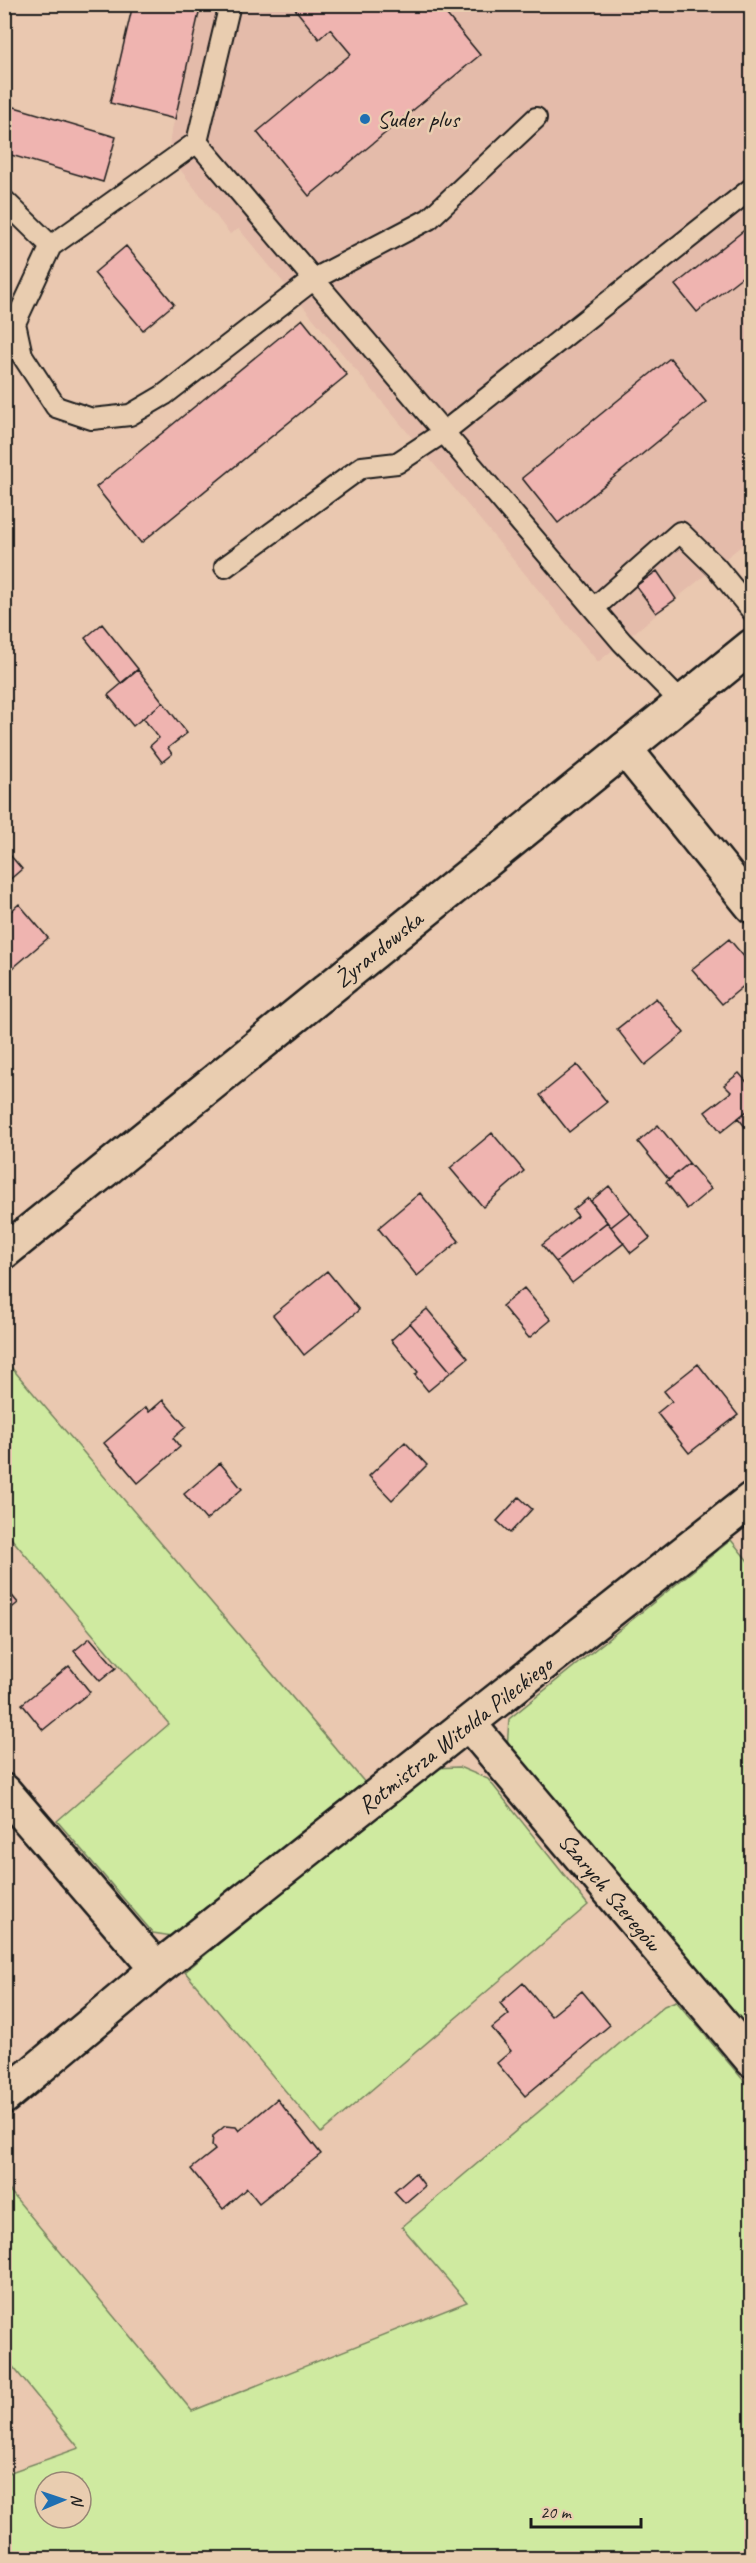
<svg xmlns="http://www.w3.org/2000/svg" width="756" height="2563" font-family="Caveat,sans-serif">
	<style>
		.built { fill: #e4bbaa }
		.green { fill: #cfeaa0; stroke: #76835e; stroke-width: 1.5; fill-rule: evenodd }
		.building { fill: #efb4b0; stroke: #1c1c1c; stroke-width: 1.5 }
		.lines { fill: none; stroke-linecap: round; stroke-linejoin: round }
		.service-casing { stroke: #1c1c1c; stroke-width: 24 }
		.minor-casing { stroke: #1c1c1c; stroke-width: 38 }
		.secondary-casing { stroke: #1c1c1c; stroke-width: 38 }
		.service { stroke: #e9cdb0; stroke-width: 20 }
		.minor { stroke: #e9cdb0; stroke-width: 33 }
		.secondary { stroke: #e9cdb0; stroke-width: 33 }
		.poi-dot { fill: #1f6fb2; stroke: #e9cdb0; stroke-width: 2 }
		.labels { text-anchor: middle; stroke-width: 5; stroke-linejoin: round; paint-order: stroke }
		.poi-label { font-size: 24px; fill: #1c1c1c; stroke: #e9cdb0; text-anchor: start }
		.street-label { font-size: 24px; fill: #1c1c1c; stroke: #e9cdb0 }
	</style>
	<rect width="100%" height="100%" fill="#eac8b0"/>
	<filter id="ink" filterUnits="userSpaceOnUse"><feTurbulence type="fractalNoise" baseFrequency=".0167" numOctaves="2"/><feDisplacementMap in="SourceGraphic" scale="12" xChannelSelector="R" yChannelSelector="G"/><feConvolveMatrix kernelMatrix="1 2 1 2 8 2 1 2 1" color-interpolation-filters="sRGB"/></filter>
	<g filter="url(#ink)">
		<!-- built -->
		<path class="built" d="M202,5H751V538L598,662L239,229L230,234L169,155L170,138Z"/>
		<!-- green -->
		<path class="green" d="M5,1360L366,1784L172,1936L153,1933L57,1821L169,1724L5,1531Z
			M731,1540L752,1566L751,2041L507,1750L509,1719Z
			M459,1767L488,1779L588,1905L321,2133L185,1972L413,1781L430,1768Z
			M676,2001L751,2089V2558H10L5,2555V2474L79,2448L5,2357V2185L192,2411L467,2302L402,2227L664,2006ZM45,2482H81V2518H45Z"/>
		<!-- building -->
		<path class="building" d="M133,4H201L175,119L110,103Z
			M291,4H438L480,55L309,196L257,132L351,54L330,29L319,39Z
			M11,106L116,137L103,182L4,153V127Z
			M752,224V269L697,312L675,285Z
			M126,246L174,304L143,330L94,273Z
			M302,319L347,375L141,543L96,487Z
			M670,358L706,402L558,523L522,478Z
			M657,571L676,599L656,613L636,586Z
			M102,624L138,669L121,683L85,638Z
			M138,670L163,702L133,726L108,695Z
			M163,702L187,733L168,748L172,754L162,762L150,746L159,738L143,718Z
			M4,848L22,869L7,882L4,879Z
			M19,904L48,938L6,974L4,906L10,912Z
			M729,939L752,966V979L722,1004L692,969Z
			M656,998L684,1033L645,1065L617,1029Z
			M577,1065L607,1102L569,1132L540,1095Z
			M739,1073L752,1088V1107L721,1132L705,1112L731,1092L724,1085Z
			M752,1107V1126L747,1129L738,1118Z
			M658,1125L689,1163L669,1180L638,1142Z
			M492,1133L524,1171L483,1207L450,1168Z
			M689,1163L711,1189L687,1209L666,1182Z
			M609,1186L630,1212L611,1227L591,1201Z
			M420,1193L459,1241L417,1276L378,1228Z
			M588,1198L607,1222L556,1262L542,1245L578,1216L573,1210Z
			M630,1212L650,1238L631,1253L611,1227Z
			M607,1222L624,1243L572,1283L556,1262Z
			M327,1271L359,1310L304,1355L273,1315Z
			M524,1288L551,1320L529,1338L502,1306Z
			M427,1309L468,1358L451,1372L410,1323Z
			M410,1323L451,1372L428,1391L415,1375L418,1372L391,1340Z
			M698,1364L738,1415L689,1453L657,1413L672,1401L664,1391Z
			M163,1400L186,1427L173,1438L180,1447L138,1483L104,1443L146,1407L149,1412Z
			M405,1442L427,1465L392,1500L369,1476Z
			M220,1463L242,1489L206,1520L184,1494Z
			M519,1497L532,1509L510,1533L497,1521Z
			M4,1586L18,1603L4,1614Z
			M90,1638L116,1668L100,1681L74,1651Z
			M69,1666L90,1692L43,1730L22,1704Z
			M523,1983L551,2016L582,1991L610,2025L525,2096L497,2063L511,2051L492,2028L509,2014L500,2003Z
			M277,2099L321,2154L259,2203L247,2188L223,2209L191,2169L215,2150L212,2146L213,2136L225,2126L236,2127L239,2131Z
			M415,2173L425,2186L405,2203L394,2191Z"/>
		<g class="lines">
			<!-- service casing -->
			<g class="service-casing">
				<path id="service" d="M230,4L197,142L622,642L682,703
					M4,200L51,246L197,142
					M51,246L15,323L22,355L56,407L92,419L130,415L164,395L314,279L429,219L536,118
					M225,567L362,467L397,463L444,432L752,188
					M594,608L680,532L716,567L752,611"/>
			</g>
			<!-- minor casing -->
			<g class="minor-casing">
				<path id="minor" d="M625,749L752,906
					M469,1724L752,2060
					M4,1791L157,1969
					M4,2097L157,1969L752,1499"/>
			</g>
			<!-- secondary casing -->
			<g class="secondary-casing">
				<path id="secondary" d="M4,1252L752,646"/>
			</g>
			<!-- service -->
			<use href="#service" class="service"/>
			<!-- minor -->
			<use href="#minor" class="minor"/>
			<!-- secondary -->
			<use href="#secondary" class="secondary"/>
		</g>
	</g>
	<!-- markers -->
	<circle class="poi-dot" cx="365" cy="119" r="6"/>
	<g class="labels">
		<!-- poi labels -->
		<g class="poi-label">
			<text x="377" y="127">Suder plus</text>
		</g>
		<!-- street labels -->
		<g class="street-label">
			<text transform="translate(378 949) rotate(-39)" y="8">Żyrardowska</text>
			<text transform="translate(455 1735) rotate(-38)" y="8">Rotmistrza Witolda Pileckiego</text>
			<text transform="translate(610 1892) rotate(50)" y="8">Szarych Szeregów</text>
		</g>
	</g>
	<!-- margin -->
	<rect width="756" height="2563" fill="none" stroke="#e9cdb0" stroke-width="24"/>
	<rect x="12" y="12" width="732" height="2539" fill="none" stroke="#1c1c1c" stroke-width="2" filter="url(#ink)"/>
	<!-- north arrow -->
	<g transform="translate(63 2500) rotate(88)"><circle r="28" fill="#e9cdb0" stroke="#978675" stroke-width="1.5"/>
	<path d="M0-4.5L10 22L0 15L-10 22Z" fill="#1f6fb2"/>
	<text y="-9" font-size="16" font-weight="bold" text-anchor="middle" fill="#1c1c1c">N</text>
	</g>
	<!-- scale -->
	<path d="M531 2518v9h110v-9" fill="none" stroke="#1c1c1c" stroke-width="3"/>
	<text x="540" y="2518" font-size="18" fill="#1c1c1c" stroke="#e9cdb0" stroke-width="4.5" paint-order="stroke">20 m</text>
</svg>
